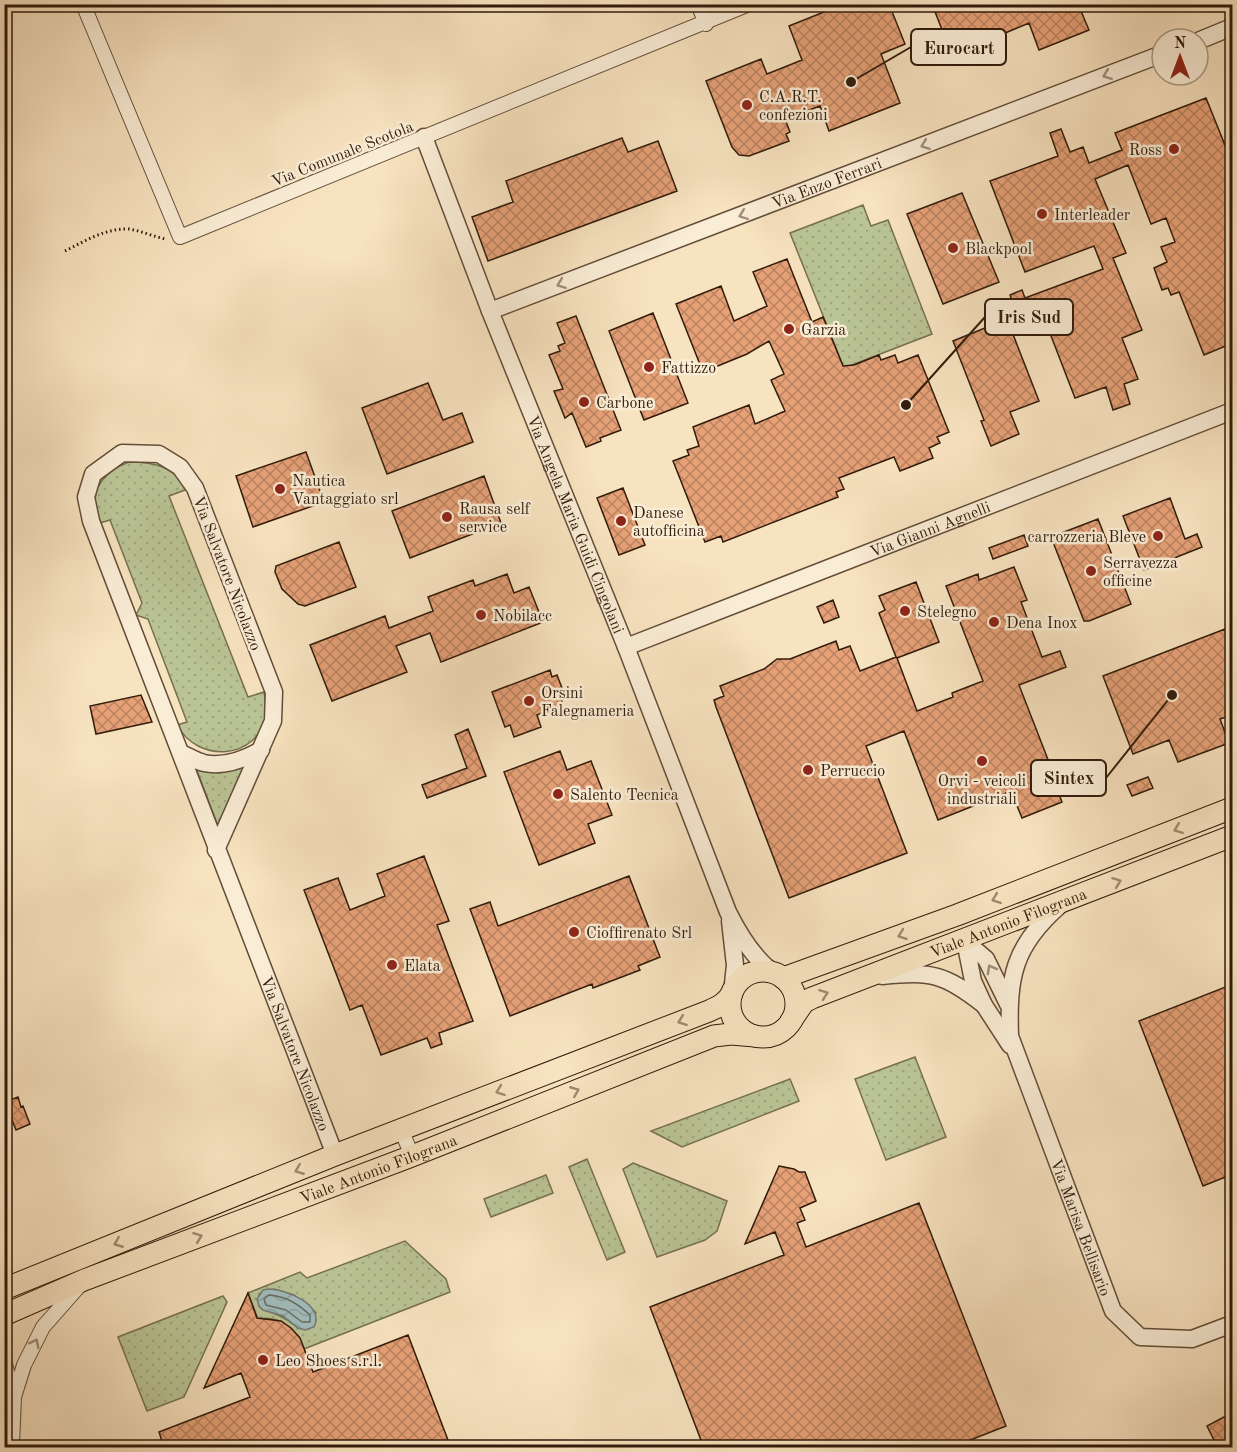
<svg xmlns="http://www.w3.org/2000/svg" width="1237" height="1452" font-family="'Old Standard TT',serif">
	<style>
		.grass { fill: url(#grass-dots); stroke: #767050; stroke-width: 1.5; fill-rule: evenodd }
		.water { fill: url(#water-waves); stroke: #747c75; stroke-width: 1.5 }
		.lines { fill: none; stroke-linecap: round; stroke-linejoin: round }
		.shore { stroke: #696c63; stroke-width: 1.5 }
		.building { fill: url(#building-cross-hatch); stroke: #311b0b; stroke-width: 1.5 }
		.minor-casing { stroke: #634d38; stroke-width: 16 }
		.tertiary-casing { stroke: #634d38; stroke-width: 19 }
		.primary-casing { stroke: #311b0b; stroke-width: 23 }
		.path { stroke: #311b0b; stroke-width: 3; stroke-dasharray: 1.5 3; stroke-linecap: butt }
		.minor { stroke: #faedd6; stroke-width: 14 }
		.tertiary { stroke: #faedd6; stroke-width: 16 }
		.primary { stroke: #f8e3c0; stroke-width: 21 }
		.oneway { stroke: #a08e7b }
		.oneway2 { stroke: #9e896f }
		.poi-dot { fill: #8f2418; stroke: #faedd6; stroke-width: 2 }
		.labels { text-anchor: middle; stroke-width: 5; stroke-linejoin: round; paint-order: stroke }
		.poi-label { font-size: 16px; fill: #311b0b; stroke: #faedd6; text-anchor: start }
		.street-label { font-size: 16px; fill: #311b0b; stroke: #faedd6 }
		.leader { fill: none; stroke: #311b0b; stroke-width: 2 }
		.callout-dot { fill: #311b0b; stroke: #faedd6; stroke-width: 2 }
		.callout { fill: #faedd6; stroke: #311b0b; stroke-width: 2 }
		.callout-label { font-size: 18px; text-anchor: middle; font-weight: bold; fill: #311b0b }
	</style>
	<defs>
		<pattern id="grass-dots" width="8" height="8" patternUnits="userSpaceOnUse" patternTransform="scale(1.5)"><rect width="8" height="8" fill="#bac495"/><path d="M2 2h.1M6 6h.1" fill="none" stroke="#a0a87f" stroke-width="1.8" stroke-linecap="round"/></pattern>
		<pattern id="water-waves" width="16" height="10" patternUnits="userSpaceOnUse" patternTransform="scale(1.5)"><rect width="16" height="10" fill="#a1bcbb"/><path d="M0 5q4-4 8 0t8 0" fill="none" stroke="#8ba19f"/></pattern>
		<pattern id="building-cross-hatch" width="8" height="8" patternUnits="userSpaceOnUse" patternTransform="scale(1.5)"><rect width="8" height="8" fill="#e6a177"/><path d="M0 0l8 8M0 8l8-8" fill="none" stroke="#bb8260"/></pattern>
	</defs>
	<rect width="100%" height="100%" fill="#f8e3c0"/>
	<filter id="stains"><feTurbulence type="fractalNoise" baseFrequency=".00333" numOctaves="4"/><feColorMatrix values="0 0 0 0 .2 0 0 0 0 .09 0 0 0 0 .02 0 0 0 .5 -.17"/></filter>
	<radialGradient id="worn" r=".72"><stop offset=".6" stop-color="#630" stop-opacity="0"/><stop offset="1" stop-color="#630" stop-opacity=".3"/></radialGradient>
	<!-- grass -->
	<path class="grass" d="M863,205L871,226L888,220L932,334L844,368L790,233Z
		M129,462C153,462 176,466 185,490L169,496L248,697L264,692C265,699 267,708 266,715C258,760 198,764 177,725L187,722L148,619L136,615L142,603L110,520L100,523C98,516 94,506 95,499C96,480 113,468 129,462Z
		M245,766L218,826L196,768L219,773Z
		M915,1057L946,1137L886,1160L855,1079Z
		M790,1079L799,1101L682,1147L651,1131Z
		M587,1159L625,1252L607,1260L569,1167Z
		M633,1163L727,1201L717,1231L705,1240L657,1257L623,1169Z
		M546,1175L553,1193L491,1217L484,1199Z
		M405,1241L446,1279L450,1292L304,1349C296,1329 280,1315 258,1319L248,1293L300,1272L307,1278ZM274,1289L294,1295L316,1313L298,1328C284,1315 274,1315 259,1306V1294Z
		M223,1296L227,1302L184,1397L147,1411L118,1337Z"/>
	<!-- water -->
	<path class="water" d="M268,1289C285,1289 325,1304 314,1327L305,1330L298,1328L283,1316L263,1310L259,1306L257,1299L263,1290Z"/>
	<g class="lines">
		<!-- shore -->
		<path class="shore" d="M269,1295C286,1296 298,1304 310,1315V1322H302L286,1310L266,1305L264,1299Z"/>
	</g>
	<!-- building -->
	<path class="building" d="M844,4H889L905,44L881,54L900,103L829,131L820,106L785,119L790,132L786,134L789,141L749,156L739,155L732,147L706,81L761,59L767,74L802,60L789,26Z
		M932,4H1078L1089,30L1039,50L1029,23L998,36L1002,45L955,63Z
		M1206,98L1233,165V343L1204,355L1179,292L1171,295L1168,288L1162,290L1154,268L1167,262L1161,247L1175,242L1166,218L1151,224L1128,165L1095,179L1126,253L1113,258L1142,330L1122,338L1138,379L1124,384L1130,404L1113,410L1106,387L1075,398L1041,310L1017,318L1010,295L1022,290L1025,298L1103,269L1094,246L1025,272L990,181L1058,156L1050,133L1061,129L1070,152L1083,147L1089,163L1122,150L1115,133Z
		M622,138L628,152L658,141L677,191L488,261L472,217L513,202L506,181Z
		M962,193L999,282L943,304L907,214Z
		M787,259L812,322L823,317L843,366L854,365L879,355L881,360L895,355L898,363L918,355L949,432L937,437L940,443L929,448L933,458L900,471L894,457L839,478L844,489L836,492L838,497L723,542L721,536L705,542L673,461L689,455L687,450L699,446L693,427L749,405L755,424L785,411L771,380L784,374L769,341L747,354L703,372L676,304L721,286L734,321L767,306L753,272Z
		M653,313L688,403L644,420L609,331Z
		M576,316L621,430L600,438L601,441L586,447L572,413L565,418L554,391L563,389L549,355L560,351L558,346L565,343L557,323Z
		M1007,319L1039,401L1010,412L1019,434L991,446L981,421L984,420L953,341Z
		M428,383L443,420L462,413L473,442L387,474L362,408Z
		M306,452L324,502L253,527L236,476Z
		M484,476L501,523L410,558L392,511Z
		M623,488L645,545L619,555L597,498Z
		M1170,498L1185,539L1197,534L1202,547L1144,570L1123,516Z
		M1098,519L1131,604L1089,621H1084L1051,537Z
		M1024,535L1028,546L993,559L989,548Z
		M339,542L356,587L305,606L298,604L282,589L275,572L276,566Z
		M1014,567L1027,600L1021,602L1042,657L1060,651L1066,667L1019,685L1054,775L1052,776L1062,802L1022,818L1011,791L938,820L904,731L866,746L907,853L789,898L716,707L714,700L724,696L720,686L764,669L777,659H790L836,641L839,650L850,646L860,671L896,657L879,613L885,610L879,596L916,582L939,642L897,658L917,711L953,697L952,693L983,681L946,586L978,574L979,580Z
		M507,574L514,593L529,587L543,622L441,662L430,633L396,646L407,672L332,701L310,645L385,616L389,628L433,611L428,597L473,580L475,586Z
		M833,600L839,617L824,623L817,607Z
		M1225,629L1233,649V715L1220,719L1229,743L1178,762L1169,740L1133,754L1103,676Z
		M550,670L552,677L557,675L565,696L561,698L563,705L537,715L541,727L514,737L510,725L505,727L492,692Z
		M141,695L152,722L96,734L90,706Z
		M468,729L486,776L427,798L422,785L467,768L455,735Z
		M560,751L567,770L591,761L612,815L588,824L595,843L539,865L504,772Z
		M1148,777L1153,788L1132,796L1127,785Z
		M424,856L449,921L437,925L473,1021L439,1033L442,1044L431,1048L427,1038L381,1055L362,1005L350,1010L304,890L338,878L350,910L385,896L377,874Z
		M629,876L660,957L638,966L640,970L593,988L592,984L510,1016L470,909L490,902L498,926Z
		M1233,984V1174L1203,1186L1139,1021Z
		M18,1097L21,1107L23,1106L30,1124L16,1130L5,1102Z
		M779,1166L794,1169L799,1172H805L816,1201L800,1208L805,1220L797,1223L806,1247L919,1203L1006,1426L950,1448H704L650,1307L784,1255L775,1232L745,1244Z
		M248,1293L257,1318L281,1321L291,1328L300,1338L313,1372L408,1335L451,1448H164L159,1432L250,1397L241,1373L204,1388Z
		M1233,1412V1448H1218L1207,1426Z"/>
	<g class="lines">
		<!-- minor casing -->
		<g class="minor-casing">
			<path id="minor" d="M83,4L180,237L749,4
				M698,4L706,24
				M401,1129L412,1156
				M4,1361L14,1397L12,1444
				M14,1397L24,1365L43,1327L80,1285"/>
		</g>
		<!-- tertiary casing -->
		<g class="tertiary-casing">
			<g id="tertiary">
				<path d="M1198,41L1232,27"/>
				<path id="s1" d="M424,137L490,311L626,647L728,912C739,934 753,958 774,973"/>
				<path id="s2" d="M490,311L1162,54"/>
				<path id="s3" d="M626,647L1232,411"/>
				<path d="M181,753C188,756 196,761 204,763C223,767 245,759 261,750"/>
				<path id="s4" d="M216,850L273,721L274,692L195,488L180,467L159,454L122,453L93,474L86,497L91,521L335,1155"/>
				<path id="s5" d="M1058,907C1013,947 1008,978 1010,1036L1113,1311L1140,1337L1192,1339L1232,1324"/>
				<path d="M730,921L735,965L732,993"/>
				<path d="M965,941L973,981L984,1005L1010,1045"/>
				<path d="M965,941L986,959L1008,1004"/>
				<path d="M882,976C932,971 945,974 984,1005"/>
			</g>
		</g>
		<!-- primary casing -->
		<g class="primary-casing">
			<g id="primary">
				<circle cx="763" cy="1004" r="33"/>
				<path d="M783,978L957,915L1232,808"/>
				<path id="s6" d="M791,1021L804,1002L812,998L1232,836"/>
				<path d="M4,1289L335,1155L709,1011C718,1007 727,1003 732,993"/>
				<path id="s7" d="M4,1315L84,1280L412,1156L714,1036L731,1034L755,1036"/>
			</g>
		</g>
		<!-- path -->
		<path class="path" d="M65,251C85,241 106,228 129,229C142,231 154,237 166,239"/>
		<!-- minor -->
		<use href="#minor" class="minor"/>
		<!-- tertiary -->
		<use href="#tertiary" class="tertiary"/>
		<!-- primary -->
		<use href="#primary" class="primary"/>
	</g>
	<!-- one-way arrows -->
	<defs><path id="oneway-chevron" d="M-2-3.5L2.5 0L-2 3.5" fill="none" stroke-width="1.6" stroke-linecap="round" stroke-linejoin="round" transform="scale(1.5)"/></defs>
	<g class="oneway">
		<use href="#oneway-chevron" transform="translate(1107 75) rotate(159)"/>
		<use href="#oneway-chevron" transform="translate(925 145) rotate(159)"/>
		<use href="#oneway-chevron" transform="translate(743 215) rotate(159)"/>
		<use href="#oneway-chevron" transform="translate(561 284) rotate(159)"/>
		<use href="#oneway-chevron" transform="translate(991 969) rotate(-119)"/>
		<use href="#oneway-chevron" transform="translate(35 1343) rotate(-63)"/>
	</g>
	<g class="oneway2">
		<use href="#oneway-chevron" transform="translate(1178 829) rotate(159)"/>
		<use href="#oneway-chevron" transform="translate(1117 882) rotate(-21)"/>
		<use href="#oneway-chevron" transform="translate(996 899) rotate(159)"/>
		<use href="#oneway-chevron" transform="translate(902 935) rotate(160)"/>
		<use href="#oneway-chevron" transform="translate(824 994) rotate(-20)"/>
		<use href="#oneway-chevron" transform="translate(682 1021) rotate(159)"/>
		<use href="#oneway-chevron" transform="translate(500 1091) rotate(159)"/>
		<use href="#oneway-chevron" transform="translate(575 1091) rotate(-22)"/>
		<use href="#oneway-chevron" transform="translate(299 1170) rotate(158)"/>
		<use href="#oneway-chevron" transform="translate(198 1237) rotate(-21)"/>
		<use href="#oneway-chevron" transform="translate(118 1243) rotate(158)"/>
	</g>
	<!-- markers -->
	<g class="poi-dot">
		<circle cx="747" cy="105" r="6"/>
		<circle cx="1174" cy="149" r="6"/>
		<circle cx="1042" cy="214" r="6"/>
		<circle cx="953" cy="248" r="6"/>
		<circle cx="789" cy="329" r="6"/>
		<circle cx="649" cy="367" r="6"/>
		<circle cx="584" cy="402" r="6"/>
		<circle cx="280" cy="489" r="6"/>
		<circle cx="447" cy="517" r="6"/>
		<circle cx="621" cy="521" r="6"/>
		<circle cx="1158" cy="536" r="6"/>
		<circle cx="1091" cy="571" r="6"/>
		<circle cx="905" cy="611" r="6"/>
		<circle cx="481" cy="615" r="6"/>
		<circle cx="994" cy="622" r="6"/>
		<circle cx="529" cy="701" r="6"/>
		<circle cx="982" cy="761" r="6"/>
		<circle cx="808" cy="770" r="6"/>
		<circle cx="558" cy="794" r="6"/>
		<circle cx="574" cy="932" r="6"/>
		<circle cx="392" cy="965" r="6"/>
		<circle cx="263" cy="1360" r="6"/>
	</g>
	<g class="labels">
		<!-- poi labels -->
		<g class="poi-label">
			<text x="759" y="102">C.A.R.T.<tspan x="759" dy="18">confezioni</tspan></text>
			<text x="1162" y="155" text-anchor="end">Ross</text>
			<text x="1054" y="220">Interleader</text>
			<text x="965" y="254">Blackpool</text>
			<text x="801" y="335">Garzia</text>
			<text x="661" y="373">Fattizzo</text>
			<text x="596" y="408">Carbone</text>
			<text x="292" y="486">Nautica<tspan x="292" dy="18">Vantaggiato srl</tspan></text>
			<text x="459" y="514">Rausa self<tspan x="459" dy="18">service</tspan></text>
			<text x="633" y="518">Danese<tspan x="633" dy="18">autofficina</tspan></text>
			<text x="1146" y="542" text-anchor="end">carrozzeria Bleve</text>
			<text x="1103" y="568">Serravezza<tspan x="1103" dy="18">officine</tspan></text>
			<text x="917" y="617">Stelegno</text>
			<text x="493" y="621">Nobilacc</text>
			<text x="1006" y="628">Dena Inox</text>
			<text x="541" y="698">Orsini<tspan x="541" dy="18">Falegnameria</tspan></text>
			<text x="820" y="776">Perruccio</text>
			<text x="982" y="786" text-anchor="middle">Orvi - veicoli<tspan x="982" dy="18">industriali</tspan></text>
			<text x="570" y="800">Salento Tecnica</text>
			<text x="586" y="938">Cioffirenato Srl</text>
			<text x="404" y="971">Elata</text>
			<text x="275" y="1366">Leo Shoes s.r.l.</text>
		</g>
		<!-- street labels -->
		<g class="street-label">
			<text transform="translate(342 153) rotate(-22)" y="6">Via Comunale Scotola</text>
			<text dy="6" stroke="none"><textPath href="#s2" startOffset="360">Via Enzo Ferrari</textPath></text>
			<text dy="6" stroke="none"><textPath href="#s1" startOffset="416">Via Angela Maria Guidi Cingolani</textPath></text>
			<text dy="6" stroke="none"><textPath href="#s3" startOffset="326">Via Gianni Agnelli</textPath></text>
			<text transform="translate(228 573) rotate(69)" y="6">Via Salvatore Nicolazzo</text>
			<text dy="6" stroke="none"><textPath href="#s6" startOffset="242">Viale Antonio Filograna</textPath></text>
			<text dy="6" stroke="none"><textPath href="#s4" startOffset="1131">Via Salvatore Nicolazzo</textPath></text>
			<text dy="6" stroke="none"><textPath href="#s7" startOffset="402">Viale Antonio Filograna</textPath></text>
			<text dy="6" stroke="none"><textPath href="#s5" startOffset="348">Via Marisa Bellisario</textPath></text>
		</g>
	</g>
	<!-- callouts -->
	<path class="leader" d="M851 82L911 47M906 405L985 317M1172 695L1106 778"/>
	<g class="callout-dot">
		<circle cx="851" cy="82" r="6"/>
		<circle cx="906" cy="405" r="6"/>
		<circle cx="1172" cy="695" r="6"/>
	</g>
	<g class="callout">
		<rect x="911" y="29" width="95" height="36" rx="6"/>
		<rect x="985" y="299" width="88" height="36" rx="6"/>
		<rect x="1031" y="760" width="75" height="36" rx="6"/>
	</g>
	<g class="callout-label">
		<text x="959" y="54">Eurocart</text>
		<text x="1029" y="323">Iris Sud</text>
		<text x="1069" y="784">Sintex</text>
	</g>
	<!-- margin -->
	<rect width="1237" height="1452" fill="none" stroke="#f8e3c0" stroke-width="24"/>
	<rect x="6" y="6" width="1225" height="1440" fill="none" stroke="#311b0b" stroke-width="3"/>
	<rect x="12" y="12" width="1213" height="1428" fill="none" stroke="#311b0b" stroke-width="1.5"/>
	<!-- north arrow -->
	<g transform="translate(1180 57)"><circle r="28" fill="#faedd6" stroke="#aa9985" stroke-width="1.5"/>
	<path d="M0-4.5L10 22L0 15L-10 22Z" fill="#8f2418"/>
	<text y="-9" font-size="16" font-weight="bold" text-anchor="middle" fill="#311b0b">N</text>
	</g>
	<rect width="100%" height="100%" filter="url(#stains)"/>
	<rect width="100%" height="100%" fill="url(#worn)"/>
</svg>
